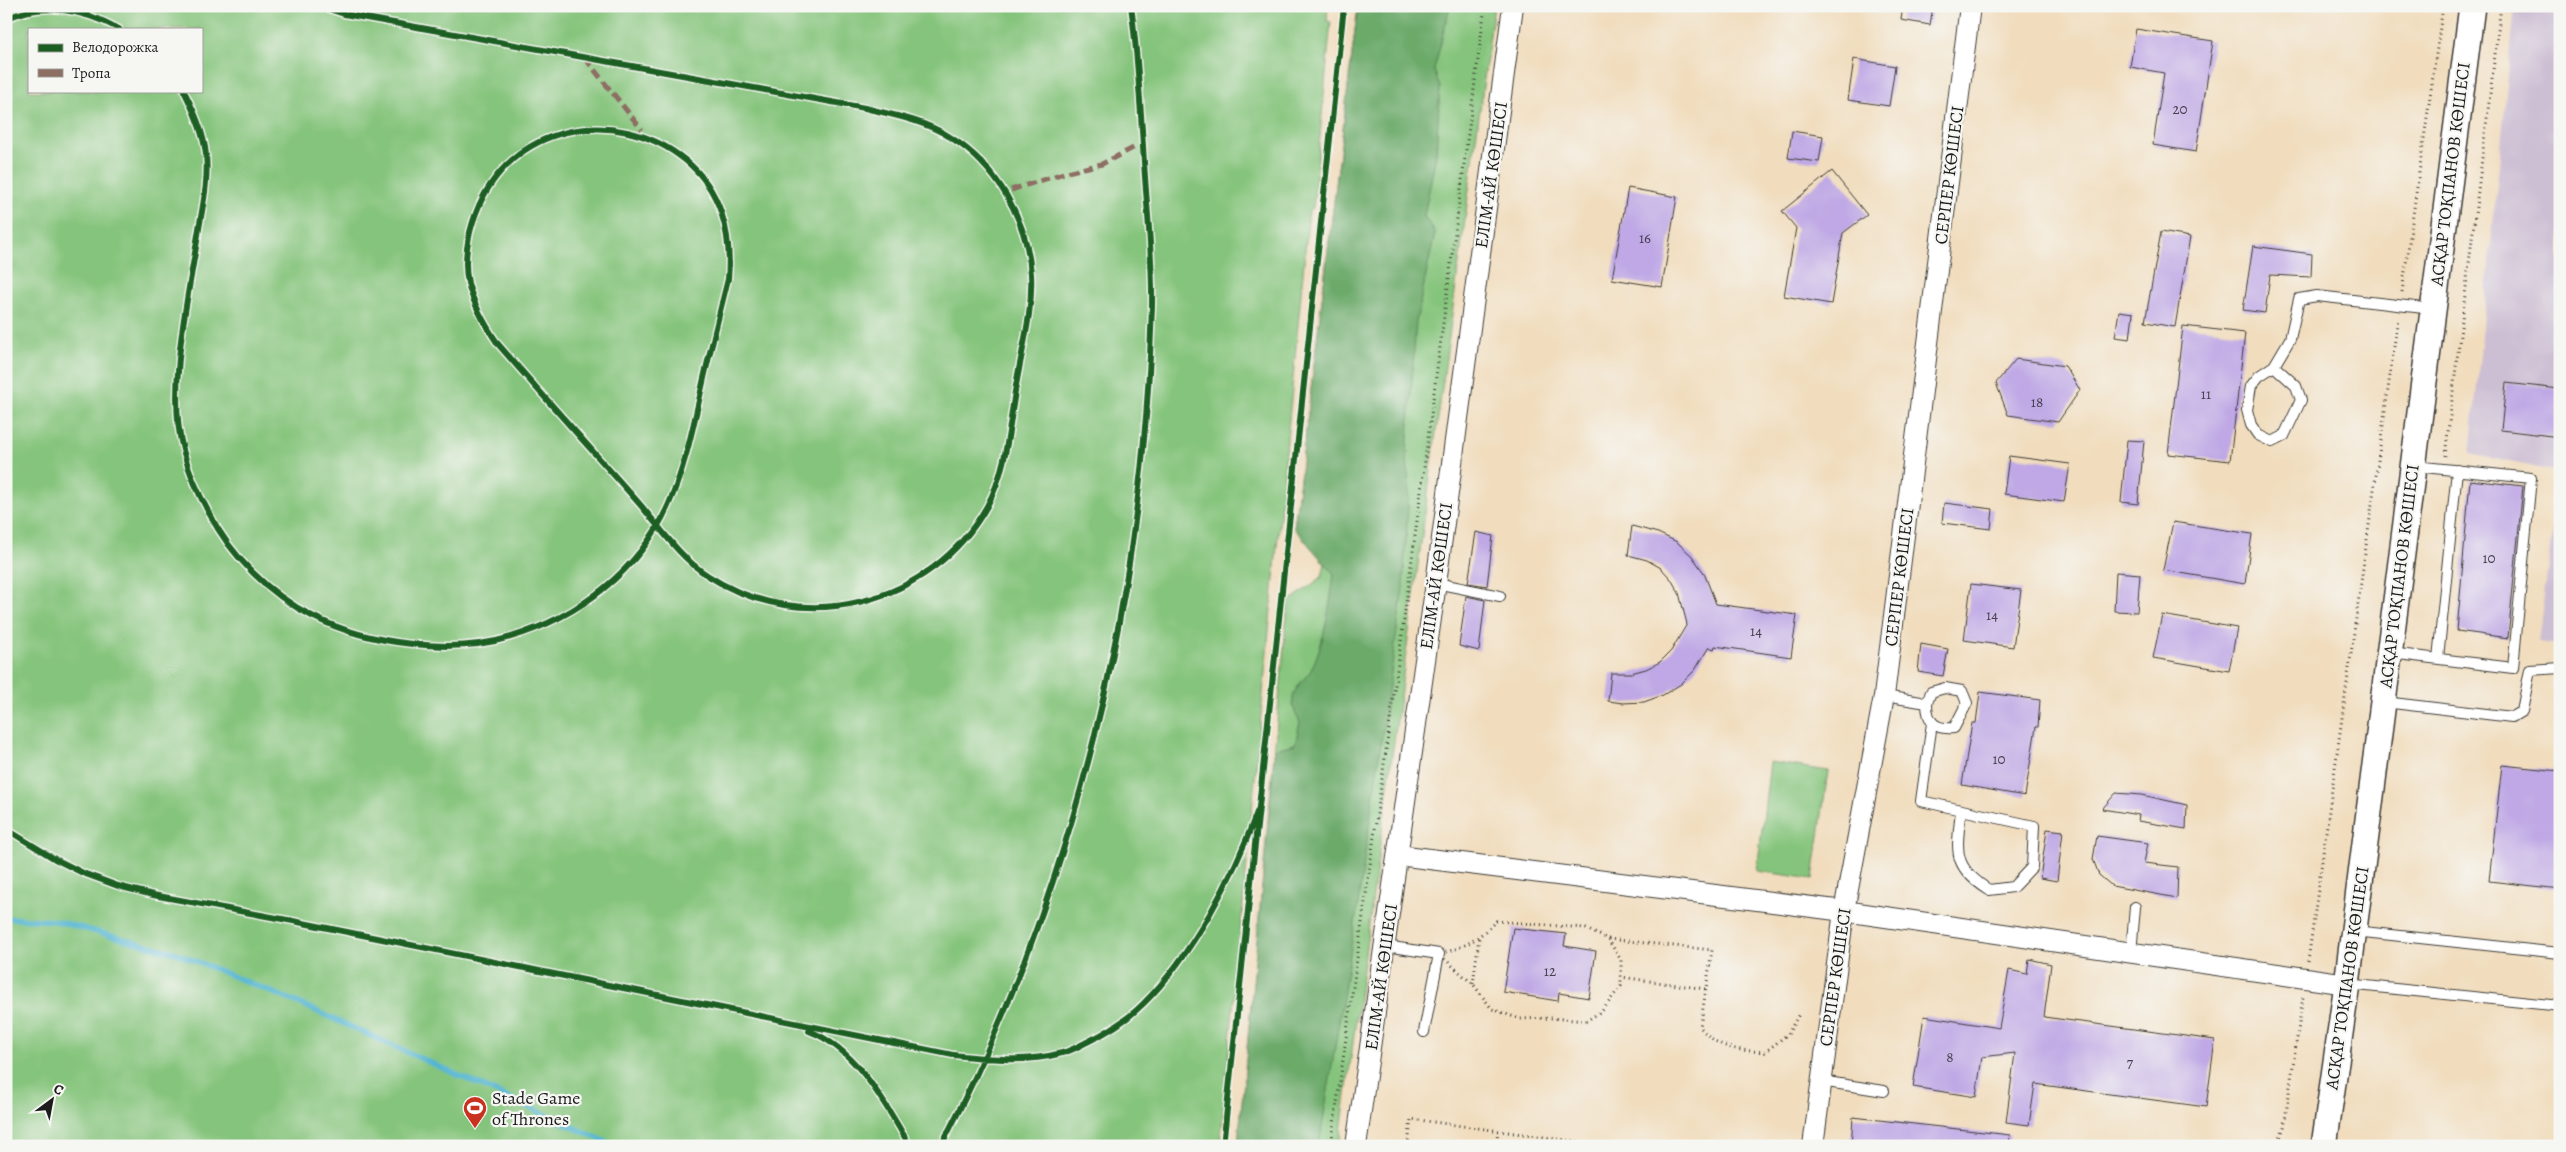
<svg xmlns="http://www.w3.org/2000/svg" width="2566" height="1152" font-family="Alegreya,serif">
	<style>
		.industrial { fill: #ccbed3 }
		.green { fill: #85c47b; stroke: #50704c; fill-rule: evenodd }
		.forest { fill: #6caa6b; stroke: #446344 }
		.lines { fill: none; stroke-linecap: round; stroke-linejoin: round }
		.stream { stroke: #54b6d2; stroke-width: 5.5 }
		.building { fill: #bfa8e5 }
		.service-casing { stroke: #3c3934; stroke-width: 12 }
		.minor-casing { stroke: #3c3934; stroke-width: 22 }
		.tertiary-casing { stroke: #3c3934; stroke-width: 28 }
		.path { stroke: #3c3934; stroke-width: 3; stroke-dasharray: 1 4; stroke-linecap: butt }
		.service { stroke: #fff; stroke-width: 10 }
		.minor { stroke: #fff; stroke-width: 20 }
		.tertiary { stroke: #fff; stroke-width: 25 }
		.quiet { stroke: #8d6e63; stroke-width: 5; stroke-dasharray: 10 5; stroke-linecap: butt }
		.cycleway-casing { stroke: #f6f6f2; stroke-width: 9 }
		.cycleway { stroke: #1b5e20; stroke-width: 6 }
		.labels { text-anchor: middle; stroke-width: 4.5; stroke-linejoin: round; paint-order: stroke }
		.number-label { font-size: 15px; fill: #453f4e }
		.street-label { font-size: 18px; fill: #1c1c1c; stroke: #f6f6f2 }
		.poi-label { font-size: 18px; fill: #1c1c1c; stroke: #f6f6f2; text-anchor: start }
	</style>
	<rect width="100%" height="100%" fill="#f6f6f2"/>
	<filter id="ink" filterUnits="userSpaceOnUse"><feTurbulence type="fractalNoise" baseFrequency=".02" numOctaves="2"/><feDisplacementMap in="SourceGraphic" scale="10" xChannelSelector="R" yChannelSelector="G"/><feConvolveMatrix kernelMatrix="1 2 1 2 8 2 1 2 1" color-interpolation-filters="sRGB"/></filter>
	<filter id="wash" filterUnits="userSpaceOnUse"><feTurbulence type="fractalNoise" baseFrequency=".0096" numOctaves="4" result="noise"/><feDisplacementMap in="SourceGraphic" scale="20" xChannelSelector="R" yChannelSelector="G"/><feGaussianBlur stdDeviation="1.12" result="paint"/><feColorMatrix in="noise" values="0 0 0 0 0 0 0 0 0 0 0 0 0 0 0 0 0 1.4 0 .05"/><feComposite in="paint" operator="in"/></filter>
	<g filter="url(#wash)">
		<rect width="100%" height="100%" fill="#f1ddbe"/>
		<!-- industrial -->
		<path class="industrial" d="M2515,6H2560V645L2538,642L2560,472L2470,454Z"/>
		<!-- green -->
		<path class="green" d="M6,6H1328L1327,21L1331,22L1313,208L1309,210L1220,1146H6ZM29,29H201V91H29Z
			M1358,6H1494L1339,1146H1238L1288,602L1322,577L1325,563L1294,528Z
			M1770,762L1828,771L1813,879L1757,871Z"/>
		<!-- forest -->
		<path class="forest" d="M1358,6H1450L1434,70L1440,87L1436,155L1424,216L1435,233L1416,322L1407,454L1409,492L1403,588L1359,898L1319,1146H1238L1275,749L1295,744L1300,722C1295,714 1292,707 1293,697C1296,684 1307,678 1312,668C1325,640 1330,604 1334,574L1294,528Z"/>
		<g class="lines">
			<!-- stream -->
			<path class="stream" d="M6,918L56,921L176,953L296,1002L615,1146"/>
		</g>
		<g id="blocks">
			<!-- building -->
			<path class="building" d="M1903,6H1933L1930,25L1901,20Z
				M2136,29L2213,41L2196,152L2153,145L2164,73L2130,67Z
				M1854,59L1895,66L1889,106L1848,100Z
				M1792,131L1823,136L1819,162L1788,158Z
				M1832,171L1867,215L1843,233L1831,304L1784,296L1796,228L1782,211Z
				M1628,188L1677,197L1662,287L1612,279Z
				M2161,232L2190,237L2175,327L2145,322Z
				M2253,246L2312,254L2311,277L2270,275L2265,313L2243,310Z
				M2119,311L2133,313L2130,339L2115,337Z
				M2183,326L2245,333L2230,461L2168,454Z
				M2016,359L2065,366L2080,390L2058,422L2008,415L1996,383Z
				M2506,383L2560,389V437L2501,430Z
				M2127,440L2144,441L2138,504L2121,502Z
				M2009,456L2070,464L2064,502L2004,494Z
				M2470,480L2523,486L2508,638L2457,631Z
				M1944,503L1993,509L1991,529L1942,523Z
				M2173,522L2252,534L2245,584L2163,570Z
				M1632,526L1658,533L1677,542L1692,556L1704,573L1716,604L1797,615L1791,657L1715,646L1714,649L1709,647L1695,670L1681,684L1663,695L1644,702L1623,703L1608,701L1611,673H1631L1646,669L1660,662L1671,651L1687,624L1679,593L1671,579L1661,568L1647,560L1628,555Z
				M1476,532L1493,536L1487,586L1468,583Z
				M2116,572L2140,574L2137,612L2114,611Z
				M1971,584L2021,590L2013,647L1964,640Z
				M1466,596L1485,600L1479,651L1459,646Z
				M2162,615L2237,628L2229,671L2153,658Z
				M1921,644L1948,649L1943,676L1918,672Z
				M1980,692L2040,700L2038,727H2036L2025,796L1962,785L1972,723H1976Z
				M2502,765L2560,771V889L2489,881Z
				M2116,793L2142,795L2187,805L2186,829L2138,821L2139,815L2102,809Z
				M2047,829L2063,831L2057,881L2040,878Z
				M2097,836L2148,843L2144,863L2178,867L2177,898L2112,886L2099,875L2093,859Z
				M1513,928L1566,934L1564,946L1596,951L1589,998L1559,993L1558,1001L1503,992Z
				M2029,959L2051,964L2044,1017L2215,1040L2206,1107L2035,1084L2029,1125L2006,1122L2015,1053L1982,1057L1976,1097L1913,1087L1924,1016L1999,1028L2009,970L2027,974Z
				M1853,1117L2010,1135L2009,1146H1851Z"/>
		</g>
	</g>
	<g filter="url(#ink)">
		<use href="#blocks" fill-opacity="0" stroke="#3c3934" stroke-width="1"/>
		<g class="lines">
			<!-- service casing -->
			<g class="service-casing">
				<path id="service" d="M2274,366L2296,386L2301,400L2284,436L2272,442L2258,435L2251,425L2247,410L2251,386L2259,376L2274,366L2290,339L2299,299L2317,296L2433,309
					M1436,583L1500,596
					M2390,653L2513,668L2531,478L2414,466
					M2438,659L2457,470
					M1884,696L1927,703L1931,692L1945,688L1962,691L1967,703L1954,728C1934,730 1927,721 1927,703
					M2384,702L2512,717L2522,711L2530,670L2560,668
					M1932,723L1921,801L2034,826L2032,867L2013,887L1989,890C1951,866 1957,851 1961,810
					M2354,931L2560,953
					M1385,946L1439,954L1424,1032
					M2131,953L2135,907
					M2347,984L2560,1006
					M1821,1081L1884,1091"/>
			</g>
			<!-- minor casing -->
			<g class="minor-casing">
				<path id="minor" d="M1398,855L1844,911L2347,984
					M1356,1146L1436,583L1513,6
					M1813,1146L1844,911L1884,696L1970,6"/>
			</g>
			<!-- tertiary casing -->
			<g class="tertiary-casing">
				<path id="tertiary" d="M2324,1146L2347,984L2472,6"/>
			</g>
			<!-- path -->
			<path class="path" d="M2402,292L2443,6
				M2445,456L2501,6
				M1496,921L1584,928L1608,939L1621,960V986L1602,1011L1586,1021L1551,1018L1520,1019L1492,1009L1473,984L1439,954C1465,947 1476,941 1496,921Z
				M1608,939L1712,950L1706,989L1621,977
				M2308,961L2398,318
				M1473,984L1479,938
				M1706,989L1700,1027C1719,1050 1738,1050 1765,1052L1788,1034L1799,1014
				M1331,1146L1401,642L1485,6
				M1408,1146L1411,1119L1611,1146
				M1496,1146L1498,1131
				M2277,1146L2284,1127L2303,997"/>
			<!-- service -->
			<use href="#service" class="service"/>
			<!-- minor -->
			<use href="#minor" class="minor"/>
			<!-- tertiary -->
			<use href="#tertiary" class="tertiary"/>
			<!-- quiet -->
			<path class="quiet" d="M585,58L642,130
				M1011,190L1067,172L1102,164L1137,146"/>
			<!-- cycleway casing -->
			<g class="cycleway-casing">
				<path id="cycleway" d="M6,19C43,1 85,10 119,29
					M184,91C194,111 204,133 206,155C209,184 201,213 197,241C187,302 167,391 183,450C189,472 198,493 209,513C231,556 269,594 312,616C367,644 452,655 511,637C578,617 639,571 668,506C685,468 693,427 702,387C710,351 719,315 728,279C732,234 721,189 685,160C614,103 509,125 476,213C468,234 463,261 468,283C474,306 485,325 498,344C544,397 591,449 637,501C659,526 679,557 707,575C802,638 932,605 987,506C1008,468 1009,422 1017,380C1023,345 1033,310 1031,274C1027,219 997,166 950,137C925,121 894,115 865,108L344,14L320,6
					M6,829L55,859L83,873L118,886L153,895L293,921L953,1055C990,1059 1026,1063 1062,1053C1071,1051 1079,1046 1087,1042C1106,1033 1128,1019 1143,1004C1192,956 1234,876 1257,812
					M809,1031C857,1049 885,1104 910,1146
					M941,1146C1076,888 1144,596 1152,306C1153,263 1148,220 1145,177C1141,120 1139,63 1131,6
					M1223,1146L1344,6"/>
			</g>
			<!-- cycleway -->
			<use href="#cycleway" class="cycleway"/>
		</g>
	</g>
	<!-- icons -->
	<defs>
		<g id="stadium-pin" transform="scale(1.25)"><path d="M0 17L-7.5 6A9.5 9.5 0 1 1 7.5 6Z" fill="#c8321e" stroke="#f6f6f2"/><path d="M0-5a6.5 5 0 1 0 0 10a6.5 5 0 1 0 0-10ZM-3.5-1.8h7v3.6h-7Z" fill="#fff"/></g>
	</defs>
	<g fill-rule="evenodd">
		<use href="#stadium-pin" x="475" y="1108"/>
	</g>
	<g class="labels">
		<!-- number labels -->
		<g class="number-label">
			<text x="2180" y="114">20</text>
			<text x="1645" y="243">16</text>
			<text x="2206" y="399">11</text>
			<text x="2037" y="407">18</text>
			<text x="2489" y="563">10</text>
			<text x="1992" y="620">14</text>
			<text x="1756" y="636">14</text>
			<text x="1999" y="764">10</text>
			<text x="1550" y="976">12</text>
			<text x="1950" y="1062">8</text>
			<text x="2130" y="1068">7</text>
		</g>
		<!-- street labels -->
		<g class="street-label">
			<text transform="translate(2450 174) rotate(-83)" y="6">АСҚАР ТОҚПАНОВ КӨШЕСІ</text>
			<text transform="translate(1491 175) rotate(-82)" y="6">ЕЛІМ-АЙ КӨШЕСІ</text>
			<text transform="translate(1949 175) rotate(-83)" y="6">СЕРПЕР КӨШЕСІ</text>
			<text transform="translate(1436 576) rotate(-82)" y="6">ЕЛІМ-АЙ КӨШЕСІ</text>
			<text transform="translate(2399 576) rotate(-83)" y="6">АСҚАР ТОҚПАНОВ КӨШЕСІ</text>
			<text transform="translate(1899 577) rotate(-83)" y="6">СЕРПЕР КӨШЕСІ</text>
			<text transform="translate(1381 977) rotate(-82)" y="6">ЕЛІМ-АЙ КӨШЕСІ</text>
			<text transform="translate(1835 977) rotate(-82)" y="6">СЕРПЕР КӨШЕСІ</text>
			<text transform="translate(2347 978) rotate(-82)" y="6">АСҚАР ТОҚПАНОВ КӨШЕСІ</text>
		</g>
		<!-- poi labels -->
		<g class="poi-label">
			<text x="492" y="1104">Stade Game<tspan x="492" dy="21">of Thrones</tspan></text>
		</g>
	</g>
	<!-- margin -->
	<rect width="2566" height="1152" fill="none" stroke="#f6f6f2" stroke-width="25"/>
	<!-- legend -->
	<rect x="28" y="28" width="175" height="65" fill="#f6f6f2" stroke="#9f9f9c"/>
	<rect x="38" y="44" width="25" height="8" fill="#1b5e20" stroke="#9f9f9c"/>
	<text x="72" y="52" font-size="15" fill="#1c1c1c">Велодорожка</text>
	<rect x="38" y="69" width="25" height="8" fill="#8d6e63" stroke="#9f9f9c"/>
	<text x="72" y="78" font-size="15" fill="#1c1c1c">Тропа</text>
	<!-- north arrow -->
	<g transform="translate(52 1100) rotate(32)" stroke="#f6f6f2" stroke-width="4" paint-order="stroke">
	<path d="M0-4L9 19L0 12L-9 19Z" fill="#1c1c1c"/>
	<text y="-8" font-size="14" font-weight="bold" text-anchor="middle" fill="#1c1c1c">С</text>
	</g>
</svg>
